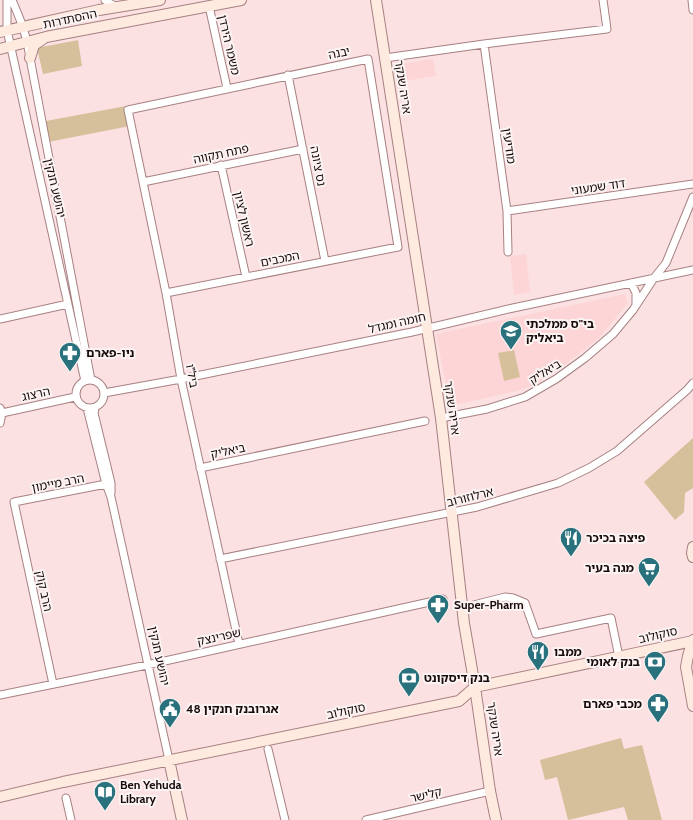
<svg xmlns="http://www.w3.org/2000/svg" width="693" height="820" font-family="Cabin,'Noto Sans Hebrew',sans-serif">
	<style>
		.built { fill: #fed5d6 }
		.green { fill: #d5c09b }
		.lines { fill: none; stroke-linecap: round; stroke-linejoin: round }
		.street-casing { stroke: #a78082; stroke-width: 9 }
		.secondary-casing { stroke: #a78082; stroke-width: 12 }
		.street { stroke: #fff; stroke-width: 7 }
		.secondary { stroke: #feeadf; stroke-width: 10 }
		.labels { text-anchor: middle; stroke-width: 4; stroke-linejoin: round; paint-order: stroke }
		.street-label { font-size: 12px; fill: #170a0b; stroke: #fcf3f3 }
		.poi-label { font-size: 12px; font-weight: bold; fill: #170a0b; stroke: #fcf3f3; text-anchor: start }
	</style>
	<rect width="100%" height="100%" fill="#fbe1e2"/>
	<!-- built -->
	<path class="built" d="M433,59L436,76L397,82L395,65Z
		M526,254L530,292L514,295L510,256Z
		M625,294L628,303L600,337L566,364L537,383L521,390L450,406L436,334Z"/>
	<!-- green -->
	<path class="green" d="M78,40L82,66L43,74L37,48Z
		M126,106L130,126L48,142L46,121Z
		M514,350L520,377L504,381L498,353Z
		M693,438V488L685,493L684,512L675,520L644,482Z
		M621,738L624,749L642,745L662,820H628L624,807L568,820L557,777L545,780L540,760Z"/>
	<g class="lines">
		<!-- street casing -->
		<g class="street-casing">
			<path id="street" d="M7,0V30L85,381
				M12,0C21,21 27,35 30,58L91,380
				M105,0L111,4L117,7
				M692,0L693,10
				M209,6L227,88
				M484,44L507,211L508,252
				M385,58L484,44L607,29L603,0
				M288,75L325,261
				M221,165L246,277
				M143,182L303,149
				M507,211L693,184
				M631,283L636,293V304
				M166,293L398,247L368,59L128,110L166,293L181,379L239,644
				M0,319L68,304
				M76 394a14 14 0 1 1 28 0a14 14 0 1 1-28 0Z
				M104,393L181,379L412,332L513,308L693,270
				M0,408L2,413L0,423
				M87,408L106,484L111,497L169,760
				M95,408L94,413L111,483V493
				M2,413L75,397
				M441,418L487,409L525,397L556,379L585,358L613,334L633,310L654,278L666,263L693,197
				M200,468L425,421
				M220,559L477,507L558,483L589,468L617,451L687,390L693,383
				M462,608L505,597L513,598L525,603L536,634L611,618L619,657
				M53,684L14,502L106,484
				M0,695L147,665L443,599
				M268,749L285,820
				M66,798L71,820
				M366,820L490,791"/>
		</g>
		<!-- secondary casing -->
		<g class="secondary-casing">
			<path id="secondary" d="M376,0L441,418L464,623L475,687L490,791L496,820
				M0,32L99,10L160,0
				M0,49L46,37L241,0
				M30,58L34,45L43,39
				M693,547L692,553L693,557
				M693,640L688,656L686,667L693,706
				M169,760L182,820
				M0,797L63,782L459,701L475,687L693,641"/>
		</g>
		<!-- street -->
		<use href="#street" class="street"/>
		<!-- secondary -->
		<use href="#secondary" class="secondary"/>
	</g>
	<!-- icons -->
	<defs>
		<g id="school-pin" transform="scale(1.15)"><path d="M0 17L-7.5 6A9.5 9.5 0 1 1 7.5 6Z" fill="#29717c" stroke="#fcf3f3"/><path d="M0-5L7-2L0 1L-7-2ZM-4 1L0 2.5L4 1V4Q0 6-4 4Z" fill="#fff"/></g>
		<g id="pharmacy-pin" transform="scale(1.15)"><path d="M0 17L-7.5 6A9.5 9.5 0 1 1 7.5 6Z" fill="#29717c" stroke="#fcf3f3"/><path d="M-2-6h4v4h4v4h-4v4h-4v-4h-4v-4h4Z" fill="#fff"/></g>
		<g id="restaurant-pin" transform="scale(1.15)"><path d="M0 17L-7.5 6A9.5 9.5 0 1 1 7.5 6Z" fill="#29717c" stroke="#fcf3f3"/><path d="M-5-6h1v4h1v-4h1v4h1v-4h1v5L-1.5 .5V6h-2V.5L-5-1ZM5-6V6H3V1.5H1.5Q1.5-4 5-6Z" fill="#fff"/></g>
		<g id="supermarket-pin" transform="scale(1.15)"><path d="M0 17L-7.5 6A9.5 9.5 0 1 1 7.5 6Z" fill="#29717c" stroke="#fcf3f3"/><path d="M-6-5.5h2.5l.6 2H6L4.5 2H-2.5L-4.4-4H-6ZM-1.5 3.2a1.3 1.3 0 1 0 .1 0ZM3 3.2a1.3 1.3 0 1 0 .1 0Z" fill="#fff"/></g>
		<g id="bank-pin" transform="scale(1.15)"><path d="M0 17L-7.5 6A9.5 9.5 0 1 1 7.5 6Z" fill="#29717c" stroke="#fcf3f3"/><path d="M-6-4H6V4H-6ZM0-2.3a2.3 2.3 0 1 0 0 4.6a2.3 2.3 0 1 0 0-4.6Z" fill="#fff"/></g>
		<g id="civic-pin" transform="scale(1.15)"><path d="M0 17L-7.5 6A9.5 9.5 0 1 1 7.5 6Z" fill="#29717c" stroke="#fcf3f3"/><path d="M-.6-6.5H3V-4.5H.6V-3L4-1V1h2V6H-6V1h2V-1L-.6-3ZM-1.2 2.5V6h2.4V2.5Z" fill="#fff"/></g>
		<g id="library-pin" transform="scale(1.15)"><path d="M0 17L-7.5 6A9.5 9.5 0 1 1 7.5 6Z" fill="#29717c" stroke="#fcf3f3"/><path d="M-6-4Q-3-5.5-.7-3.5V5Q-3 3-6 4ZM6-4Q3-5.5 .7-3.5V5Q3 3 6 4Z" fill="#fff"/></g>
	</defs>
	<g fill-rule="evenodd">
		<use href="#school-pin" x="511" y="331"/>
		<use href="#pharmacy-pin" x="70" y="353"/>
		<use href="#restaurant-pin" x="571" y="538"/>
		<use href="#supermarket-pin" x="649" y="568"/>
		<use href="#pharmacy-pin" x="438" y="605"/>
		<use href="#restaurant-pin" x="538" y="652"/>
		<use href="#bank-pin" x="655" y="662"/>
		<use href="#bank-pin" x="409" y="678"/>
		<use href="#pharmacy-pin" x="658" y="704"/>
		<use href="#civic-pin" x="170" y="709"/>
		<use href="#library-pin" x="105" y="792"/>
	</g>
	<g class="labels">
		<!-- street labels -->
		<g class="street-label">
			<text transform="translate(70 19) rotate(-12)" y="4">ההסתדרות</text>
			<text transform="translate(229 45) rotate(77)" y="4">משמר הירדן</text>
			<text transform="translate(339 53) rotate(-12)" y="4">יבנה</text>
			<text transform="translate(403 87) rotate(81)" y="4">אריה שנקר</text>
			<text transform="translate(509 146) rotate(82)" y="4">מודיעין</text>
			<text transform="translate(221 154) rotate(-12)" y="4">פתח תקווה</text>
			<text transform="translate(318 166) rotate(79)" y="4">נס ציונה</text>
			<text transform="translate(598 187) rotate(-8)" y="4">דוד שמעוני</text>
			<text transform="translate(55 188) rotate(77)" y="4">יהושע חנקין</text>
			<text transform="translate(244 219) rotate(77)" y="4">ראשון לציון</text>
			<text transform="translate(280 259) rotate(-11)" y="4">המכבים</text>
			<text transform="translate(397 323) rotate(-13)" y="4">חומה ומגדל</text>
			<text transform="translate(545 372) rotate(-32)" y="4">ביאליק</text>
			<text transform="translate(192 376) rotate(79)" y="4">ביל"ו</text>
			<text transform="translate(36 394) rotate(-12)" y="4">הרצוג</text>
			<text transform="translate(452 408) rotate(82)" y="4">אריה שנקר</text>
			<text transform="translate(228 451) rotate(-12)" y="4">ביאליק</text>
			<text transform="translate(58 483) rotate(-11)" y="4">הרב מיימון</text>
			<text transform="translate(470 497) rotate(-14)" y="4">ארלוזורוב</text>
			<text transform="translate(44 591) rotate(78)" y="4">הרב קוק</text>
			<text transform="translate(658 635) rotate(-13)" y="4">סוקולוב</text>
			<text transform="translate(219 637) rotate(-12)" y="4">שפרינצק</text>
			<text transform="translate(159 656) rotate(78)" y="4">יהושע חנקין</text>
			<text transform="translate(346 711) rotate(-12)" y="4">סוקולוב</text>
			<text transform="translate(495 729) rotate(82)" y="4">אריה שנקר</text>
			<text transform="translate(426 795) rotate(-13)" y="4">קלישר</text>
		</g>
		<!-- poi labels -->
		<g class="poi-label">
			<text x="526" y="328">בי"ס ממלכתי<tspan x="526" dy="14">ביאליק</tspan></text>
			<text x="86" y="357">ניו-פארם</text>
			<text x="586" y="542">פיצה בכיכר</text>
			<text x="634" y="572" text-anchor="end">מגה בעיר</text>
			<text x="454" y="609">Super-Pharm</text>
			<text x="554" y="656">ממבו</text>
			<text x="640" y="666" text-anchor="end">בנק לאומי</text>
			<text x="424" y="682">בנק דיסקונט</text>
			<text x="642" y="708" text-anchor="end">מכבי פארם</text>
			<text x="186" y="713">אגרובנק חנקין 48</text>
			<text x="120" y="789">Ben Yehuda<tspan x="120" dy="14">Library</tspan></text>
		</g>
	</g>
</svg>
